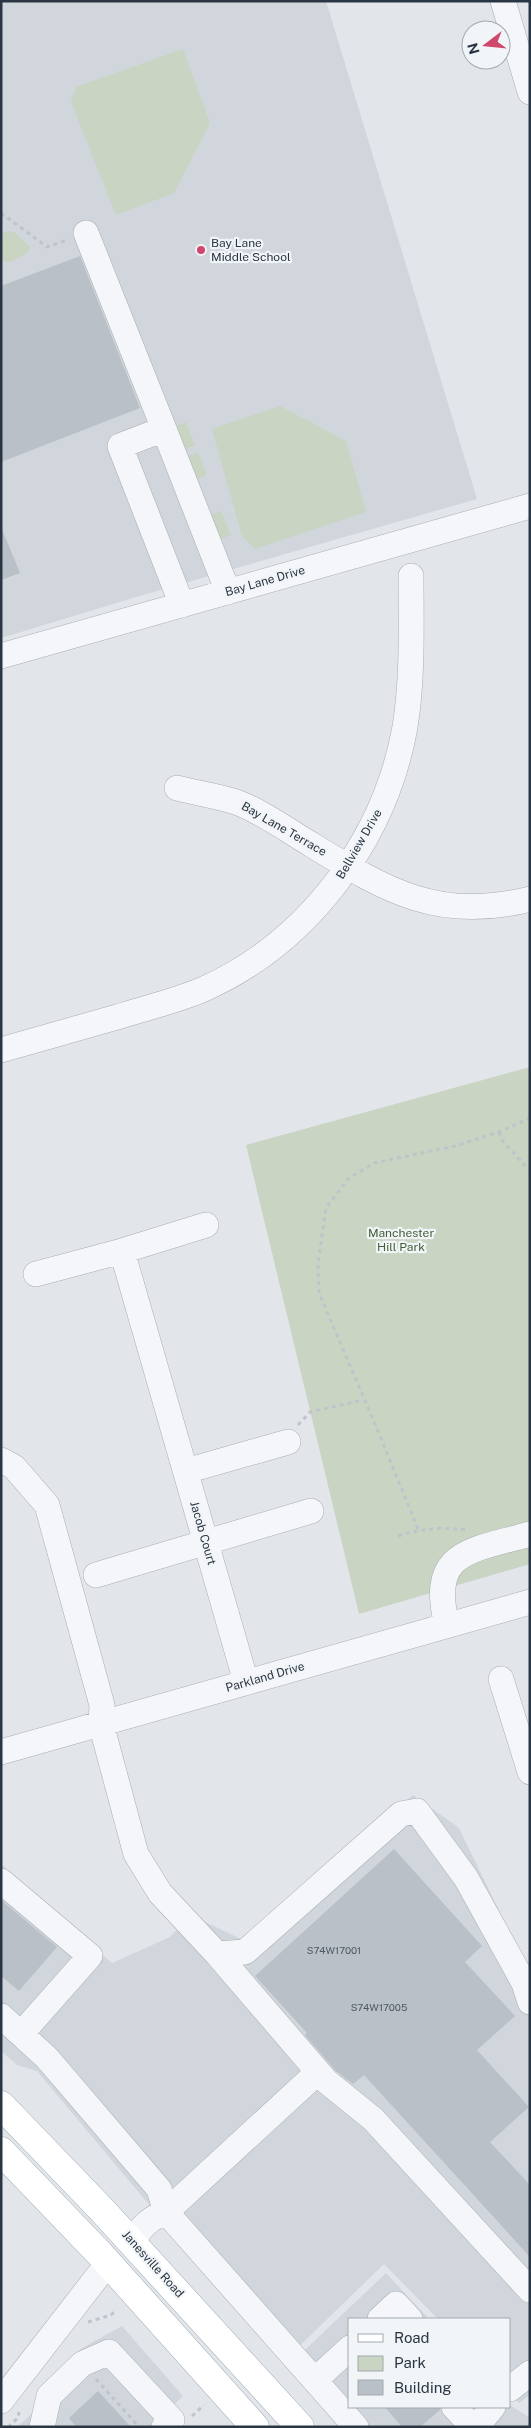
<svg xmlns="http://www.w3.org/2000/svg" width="531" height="2428" font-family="'Public Sans',sans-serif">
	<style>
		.built { fill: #d0d6dc }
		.green { fill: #c9d4c3 }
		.building { fill: #b9c0c8 }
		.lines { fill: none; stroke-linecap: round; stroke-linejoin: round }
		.minor-casing { stroke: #a7aeb5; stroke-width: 26 }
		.major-casing { stroke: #a1acb6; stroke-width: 29 }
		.path { stroke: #c0c4ca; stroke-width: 3; stroke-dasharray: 4 4; stroke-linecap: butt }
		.minor { stroke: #f5f6f9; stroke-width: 25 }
		.major { stroke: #fff; stroke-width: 28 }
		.poi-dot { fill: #d0466c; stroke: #f2f5f8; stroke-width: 2 }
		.labels { text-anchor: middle; stroke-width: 4.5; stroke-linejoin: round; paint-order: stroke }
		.number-label { font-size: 10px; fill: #4e5864 }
		.poi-label { font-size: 12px; fill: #2a3643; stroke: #f2f5f8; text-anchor: start }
		.street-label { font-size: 12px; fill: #2a3643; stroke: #f2f5f8 }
		.park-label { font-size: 12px; fill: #435f37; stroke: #f2f5f8 }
	</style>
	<rect width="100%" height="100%" fill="#e2e6ea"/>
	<!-- built -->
	<path class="built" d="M1,1H326L477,499L143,595L1,638Z
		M413,1795L459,1828L530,1975V2395L519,2403L510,2393V2319H438L384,2264L285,2360L146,2201L37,2071L17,2065L1,2051V1864L112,1963L170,1937L191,1915L245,1941Z
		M386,2273L429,2319H350V2407L510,2405L530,2418V2427H343L288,2366Z
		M122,2326L183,2396L151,2427H17L34,2412L48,2380L82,2348Z"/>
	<!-- green -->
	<path class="green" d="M183,49L210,123L174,193L116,215L71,102L76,87Z
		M7,231L14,232L30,247L27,253L8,263L1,260V234Z
		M280,406L346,441L366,512L255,549L242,536L212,429Z
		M186,422L195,445L168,457L159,433Z
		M198,452L207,475L180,486L171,463Z
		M221,511L231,535L204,546L194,522Z
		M530,1067V1564L359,1614L246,1145Z"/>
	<!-- building -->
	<path class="building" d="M80,256L140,408L1,462V286Z
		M1,527L20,573L1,580Z
		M394,1849L482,1946L465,1962L515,2016L477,2050L529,2107L490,2142L530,2185V2257L364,2075L353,2084L336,2071L305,2035L307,2033L255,1976Z
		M1,1900L57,1947L19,1991L1,1976Z
		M98,2391L131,2427H76L69,2418Z
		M385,2407H440V2410L420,2427H402Z"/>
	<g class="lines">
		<!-- minor casing -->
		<g class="minor-casing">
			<path id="minor" d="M503,1L530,92
				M86,233L164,429
				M182,605L120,446L164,429L228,592
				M1,656L530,506
				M177,788C196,793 217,796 236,802C258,810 280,825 299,837C378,885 433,924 530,899
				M1,1050C40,1039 79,1028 117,1017C146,1008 176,1001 204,989C309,942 385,839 405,727C413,677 411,626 411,576
				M122,1251L206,1225
				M36,1274L122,1251L246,1682
				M1,1460L14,1467L47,1505L102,1705L101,1724L136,1854L160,1893L217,1954L245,1952L401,1814L417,1811L466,1878L524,1983L530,2002
				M186,1471L288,1442
				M96,1575L311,1511
				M447,1625C428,1550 471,1551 530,1534
				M501,1679L530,1772
				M1,1752L530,1602
				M1,1881L90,1956L21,2034
				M217,1954L326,2081L373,2119L530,2290
				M1,2016L46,2057L59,2072L159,2189L166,2212L356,2427
				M132,2242C141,2227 150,2218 166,2212L318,2072
				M380,2319L396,2304L410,2319
				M315,2380L350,2348
				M510,2389L530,2373
				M1,2401L108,2263
				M454,2407L473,2427
				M42,2427L49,2396L82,2364L109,2352L172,2420L164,2427
				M476,2427L493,2407"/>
		</g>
		<!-- major casing -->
		<g class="major-casing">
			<path id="major" d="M1,2105L102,2210L300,2427
				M1,2151L100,2254L255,2427"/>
		</g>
		<!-- path -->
		<path class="path" d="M1,213L47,247L67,240
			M499,1132L501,1139L530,1171
			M298,1425L310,1412L363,1400
			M418,1529L378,1431L319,1293L318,1263L326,1208L348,1179L374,1163L455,1146L499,1132L530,1118
			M398,1536C423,1528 443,1527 469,1530
			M88,2322L111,2315L116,2310
			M96,2379L139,2427
			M192,2416L204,2405
			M8,2427L18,2418L19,2412"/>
		<!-- minor -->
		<use href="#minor" class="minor"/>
		<!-- major -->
		<use href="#major" class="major"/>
	</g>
	<!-- markers -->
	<circle class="poi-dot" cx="201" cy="250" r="5"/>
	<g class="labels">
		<!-- number labels -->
		<g class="number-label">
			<text x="334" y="1954">S74W17001</text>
			<text x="379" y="2011">S74W17005</text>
		</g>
		<!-- poi labels -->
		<g class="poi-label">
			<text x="211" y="247">Bay Lane<tspan x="211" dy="14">Middle School</tspan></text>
		</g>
		<!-- street labels -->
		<g class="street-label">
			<text transform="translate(265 581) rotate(-16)" y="4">Bay Lane Drive</text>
			<text transform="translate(284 829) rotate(30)" y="4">Bay Lane Terrace</text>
			<text transform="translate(359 844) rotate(-60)" y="4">Bellview Drive</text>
			<text transform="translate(203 1533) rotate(74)" y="4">Jacob Court</text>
			<text transform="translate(265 1677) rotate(-16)" y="4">Parkland Drive</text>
			<text transform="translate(153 2264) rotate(48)" y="4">Janesville Road</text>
		</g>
		<!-- park labels -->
		<g class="park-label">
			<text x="401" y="1237">Manchester<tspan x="401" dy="14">Hill Park</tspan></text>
		</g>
	</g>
	<!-- border -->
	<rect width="531" height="2428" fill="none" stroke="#2a3643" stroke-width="5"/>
	<!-- legend -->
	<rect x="348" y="2318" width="162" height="90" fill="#f2f5f8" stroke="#a2a9b0"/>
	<rect x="358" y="2334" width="25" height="8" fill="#ffffff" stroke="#a2a9b0"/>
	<text x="394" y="2343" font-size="15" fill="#2a3643">Road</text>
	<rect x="358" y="2356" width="25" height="15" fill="#c9d4c3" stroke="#a2a9b0"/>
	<text x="394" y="2368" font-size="15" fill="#2a3643">Park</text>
	<rect x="358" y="2380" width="25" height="15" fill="#b9c0c8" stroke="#a2a9b0"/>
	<text x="394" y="2393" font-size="15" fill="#2a3643">Building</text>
	<!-- north arrow -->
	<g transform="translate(486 45) rotate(254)"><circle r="24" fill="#f2f5f8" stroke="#a2a9b0"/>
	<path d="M0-4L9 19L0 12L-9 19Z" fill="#d0466c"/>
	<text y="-8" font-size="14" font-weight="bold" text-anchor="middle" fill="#2a3643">N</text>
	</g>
</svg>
